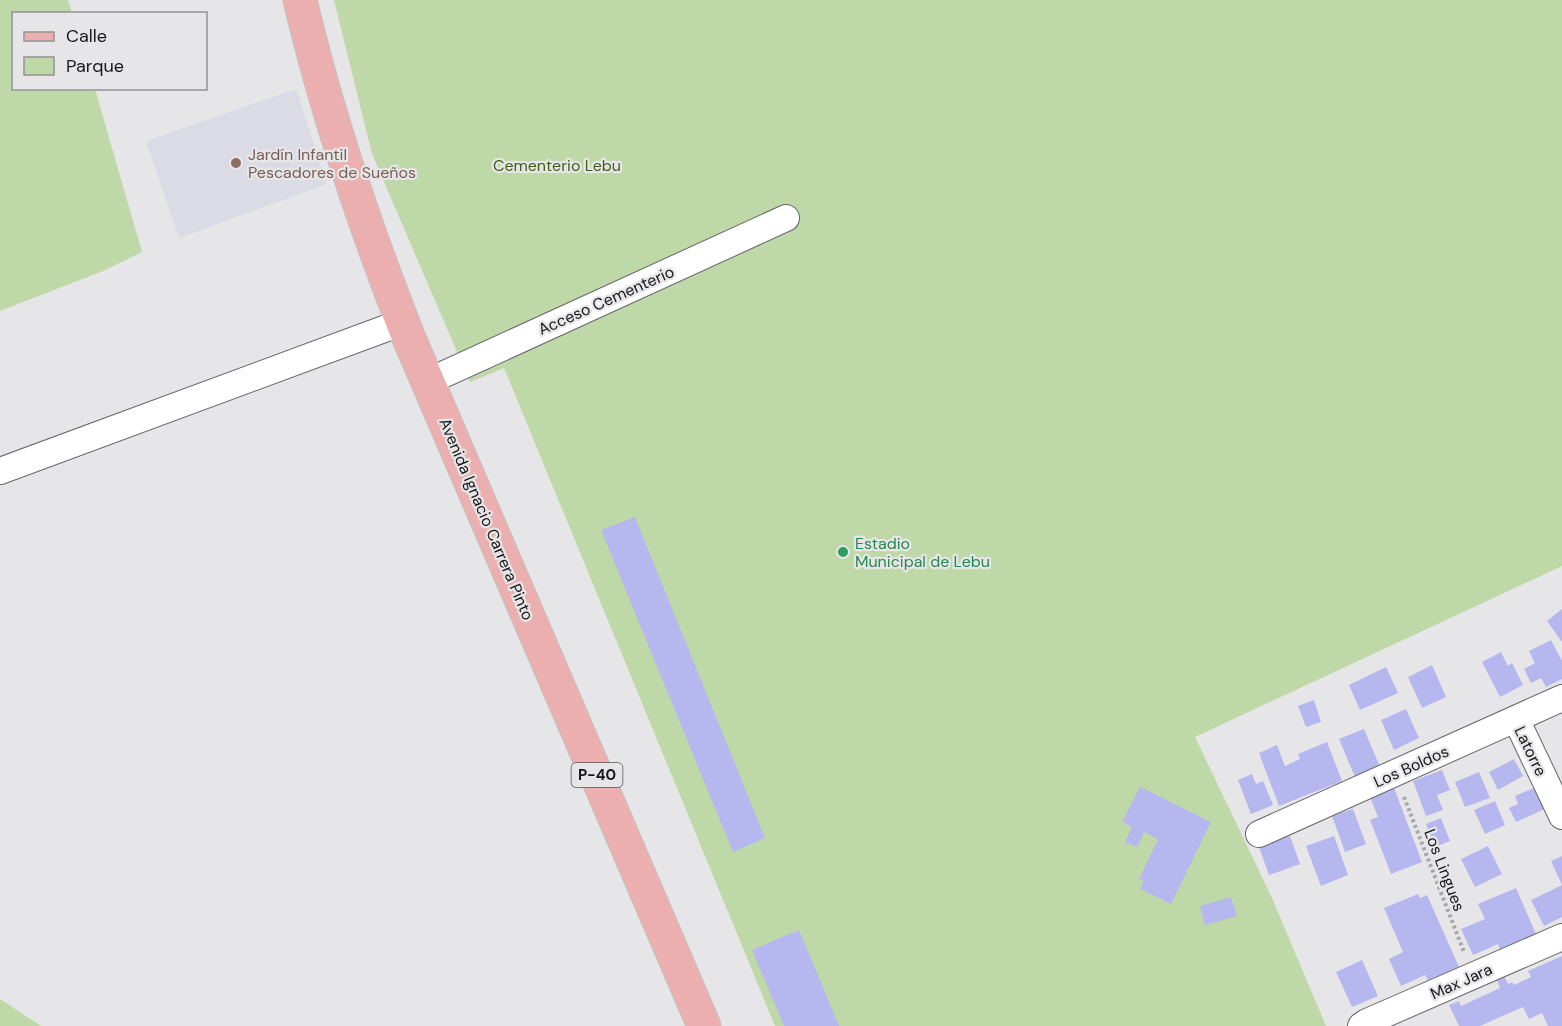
<svg xmlns="http://www.w3.org/2000/svg" width="1562" height="1026" font-family="'DM Sans',sans-serif">
	<style>
		.built { fill: #dbdbe6 }
		.green { fill: #bfd8a8 }
		.building { fill: #b7b7f0 }
		.lines { fill: none; stroke-linecap: round; stroke-linejoin: round }
		.minor-casing { stroke: #656568; stroke-width: 28 }
		.major-casing { stroke: #c3c3c3; stroke-width: 35 }
		.path { stroke: #a7a7aa; stroke-width: 4; stroke-dasharray: 3 3; stroke-linecap: butt }
		.minor { stroke: #fff; stroke-width: 26 }
		.major { stroke: #ebafaf; stroke-width: 33 }
		.education-dot { fill: #8d6e63; stroke: #e6e6e9; stroke-width: 2 }
		.leisure-dot { fill: #2e9e5b; stroke: #e6e6e9; stroke-width: 2 }
		.labels { text-anchor: middle; stroke-width: 4.5; stroke-linejoin: round; paint-order: stroke }
		.shield { fill: #e6e6e9; stroke: #555557; stroke-width: 1.5 }
		.shield-label { font-size: 15px; font-weight: bold; fill: #171718 }
		.education-label { font-size: 16px; fill: #785e54; stroke: #e6e6e9; text-anchor: start }
		.park-label { font-size: 16px; fill: #416111; stroke: #e6e6e9 }
		.street-label { font-size: 16px; fill: #171718; stroke: #e6e6e9 }
		.leisure-label { font-size: 16px; fill: #27864d; stroke: #e6e6e9; text-anchor: start }
	</style>
	<rect width="100%" height="100%" fill="#e6e6e9"/>
	<!-- built -->
	<path class="built" d="M296,89L327,184L179,238L146,141Z"/>
	<!-- green -->
	<path class="green" d="M0,0H68L72,13L14,14V88L95,89L142,252L103,271L0,311Z
		M334,0H1562V566L1195,737L1272,898L1326,1026H775L504,368L470,382L372,154Z
		M0,999L41,1026H0Z"/>
	<!-- building -->
	<path class="building" d="M635,517L765,838L733,852L601,530Z
		M1562,609V642L1547,621Z
		M1551,640L1562,661V679L1546,687L1541,678L1531,683L1524,669L1535,663L1529,651Z
		M1501,652L1508,666L1512,663L1523,685L1500,697L1482,662Z
		M1432,665L1446,697L1422,708L1408,677Z
		M1386,667L1398,693L1360,710L1349,685Z
		M1314,700L1321,722L1306,727L1298,706Z
		M1406,709L1419,738L1394,750L1381,720Z
		M1364,729L1380,767L1355,777L1339,739Z
		M1327,742L1342,781L1279,806L1259,753L1277,745L1285,766L1300,759L1298,754Z
		M1514,759L1523,776L1498,790L1489,772Z
		M1442,770L1450,790L1437,795L1443,810L1426,816L1413,781Z
		M1479,772L1490,798L1465,807L1455,782Z
		M1252,774L1256,784L1263,781L1273,805L1251,814L1238,780Z
		M1393,785L1422,862L1391,874L1370,820L1378,817L1369,795Z
		M1541,785L1545,809L1516,822L1509,808L1518,804L1515,796Z
		M1140,787L1211,822L1171,904L1140,889L1144,881L1139,879L1158,839L1144,832L1137,847L1125,842L1132,827L1122,822Z
		M1495,801L1505,825L1485,834L1474,810Z
		M1353,809L1366,844L1345,852L1332,816Z
		M1441,818L1450,841L1435,847L1426,824Z
		M1290,836L1300,864L1269,875L1259,847Z
		M1334,836L1348,875L1321,886L1306,846Z
		M1488,846L1502,874L1475,887L1461,859Z
		M1562,856V917L1544,926L1531,900L1562,885L1551,861Z
		M1516,888L1536,934L1500,950L1498,944L1473,955L1461,929L1485,919L1478,904Z
		M1418,894L1420,898L1427,895L1459,967L1428,980L1425,975L1401,986L1389,959L1403,952L1384,908Z
		M1231,897L1237,916L1205,925L1200,906Z
		M799,930L839,1026H784L752,950Z
		M1562,956V1026H1548L1542,1013L1529,1019L1523,1007L1480,1026H1459L1449,1005L1459,1001L1461,1006L1500,988L1497,980L1504,976L1508,984L1512,982L1514,985L1531,977L1528,971Z
		M1362,960L1378,996L1352,1007L1336,972Z"/>
	<g class="lines">
		<!-- minor casing -->
		<g class="minor-casing">
			<path id="minor" d="M427,382L786,218
				M0,471L403,322
				M1516,719L1562,816
				M1259,834L1562,698
				M1361,1026L1367,1022L1562,937"/>
		</g>
		<!-- major casing -->
		<g class="major-casing">
			<path id="major" d="M300,0C327,114 365,227 408,336L704,1026"/>
		</g>
		<!-- path -->
		<path class="path" d="M1404,797L1464,952"/>
		<!-- minor -->
		<use href="#minor" class="minor"/>
		<!-- major -->
		<use href="#major" class="major"/>
	</g>
	<!-- markers -->
	<circle class="education-dot" cx="236" cy="163" r="6"/>
	<circle class="leisure-dot" cx="843" cy="552" r="6"/>
	<g class="labels">
		<!-- shield labels -->
		<rect class="shield" x="571.5" y="763" width="51" height="24" rx="4.5"/>
		<g class="shield-label">
			<text x="597" y="780">P-40</text>
		</g>
		<!-- education labels -->
		<g class="education-label">
			<text x="248" y="160">Jardín Infantil<tspan x="248" dy="18">Pescadores de Sueños</tspan></text>
		</g>
		<!-- park labels -->
		<g class="park-label">
			<text x="557" y="171">Cementerio Lebu</text>
		</g>
		<!-- street labels -->
		<g class="street-label">
			<text transform="translate(606 300) rotate(-24)" y="6">Acceso Cementerio</text>
			<text transform="translate(487 519) rotate(67)" y="6">Avenida Ignacio Carrera Pinto</text>
			<text transform="translate(1531 751) rotate(64)" y="6">Latorre</text>
			<text transform="translate(1411 766) rotate(-24)" y="6">Los Boldos</text>
			<text transform="translate(1445 870) rotate(69)" y="6">Los Lingues</text>
			<text transform="translate(1461 981) rotate(-24)" y="6">Max Jara</text>
		</g>
		<!-- leisure labels -->
		<g class="leisure-label">
			<text x="855" y="549">Estadio<tspan x="855" dy="18">Municipal de Lebu</tspan></text>
		</g>
	</g>
	<!-- legend -->
	<rect x="12" y="12" width="195" height="78" fill="#e6e6e9" stroke="#939395" stroke-width="1.5"/>
	<rect x="24" y="32" width="30" height="9" fill="#ebafaf" stroke="#939395" stroke-width="1.5"/>
	<text x="66" y="42" font-size="18" fill="#171718">Calle</text>
	<rect x="24" y="57" width="30" height="18" fill="#bfd8a8" stroke="#939395" stroke-width="1.5"/>
	<text x="66" y="72" font-size="18" fill="#171718">Parque</text>
</svg>
